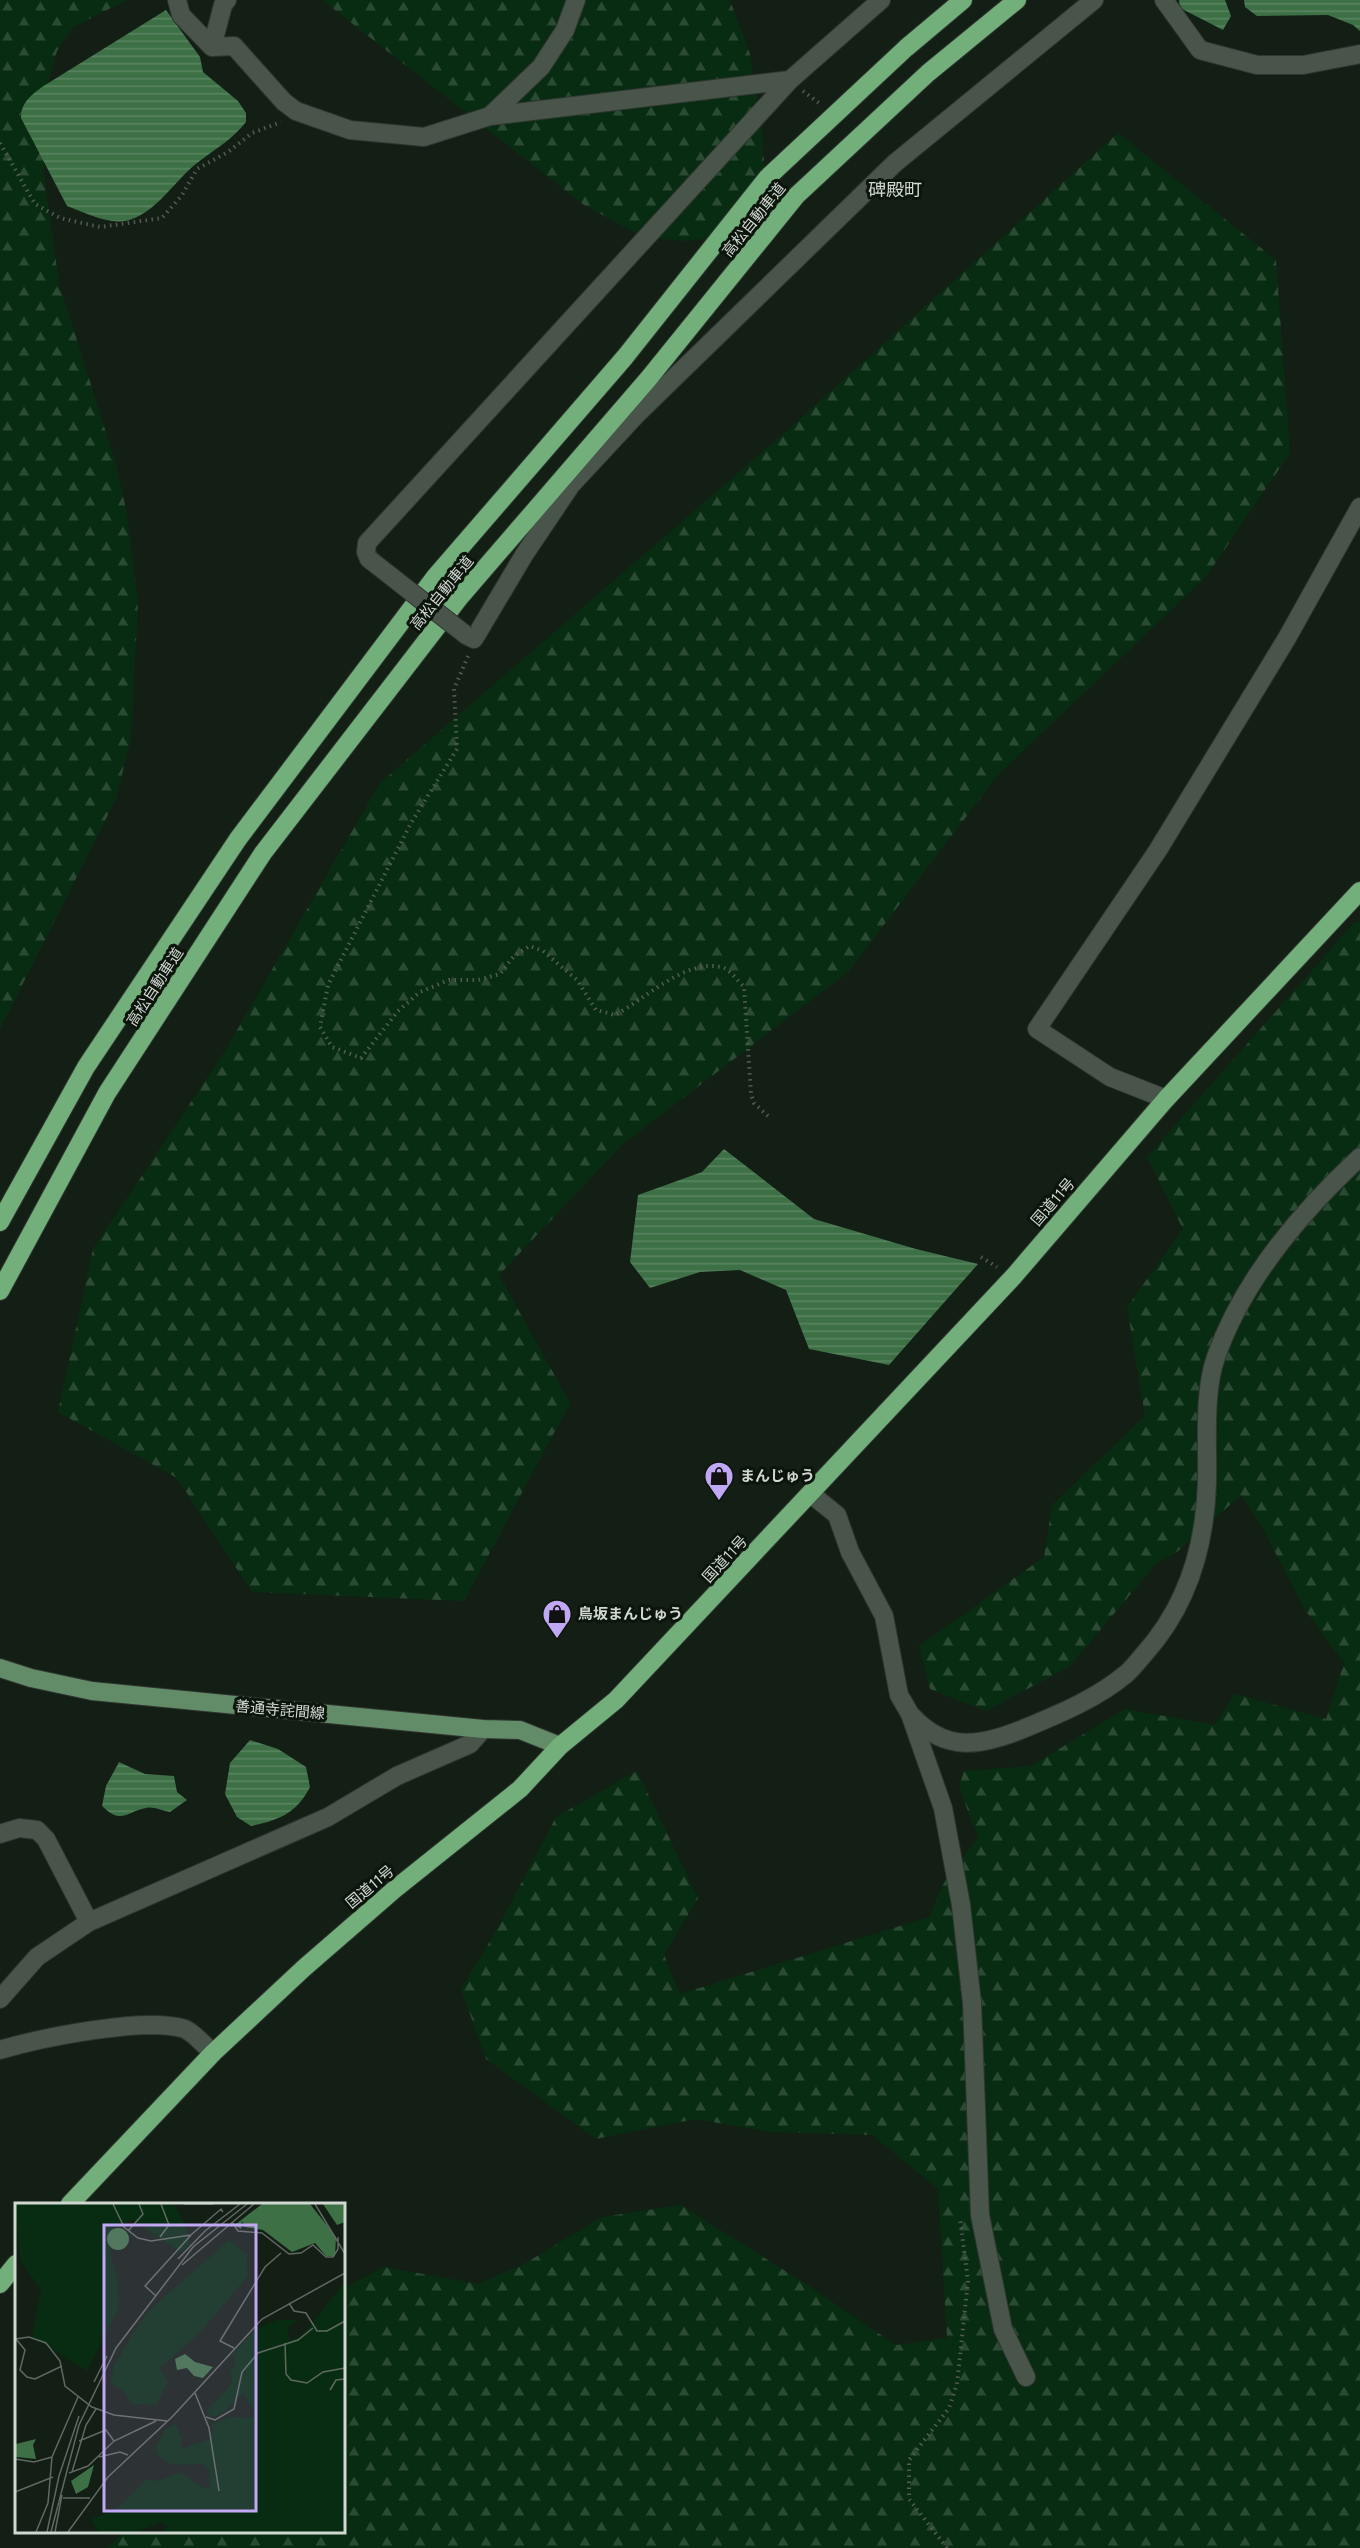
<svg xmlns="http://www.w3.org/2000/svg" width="1360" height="2548" font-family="Figtree,'Noto Sans JP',sans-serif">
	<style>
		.forest { fill: url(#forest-firs) }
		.water { fill: url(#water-rules) }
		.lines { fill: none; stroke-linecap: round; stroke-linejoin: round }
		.minor-casing { stroke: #303631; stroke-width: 20 }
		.major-casing { stroke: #303631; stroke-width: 20 }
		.highway-casing { stroke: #303631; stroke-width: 20 }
		.path { stroke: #525c54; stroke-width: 4; stroke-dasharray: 1.5 4.5; stroke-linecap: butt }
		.minor { stroke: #49554a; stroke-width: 18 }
		.major { stroke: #628b67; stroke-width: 18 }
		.highway { stroke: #72af7b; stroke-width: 18 }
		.minor-bridge-casing { stroke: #303631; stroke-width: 20; stroke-linecap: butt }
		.minor-bridge { stroke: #49554a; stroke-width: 18 }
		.labels { text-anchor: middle; stroke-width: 6; stroke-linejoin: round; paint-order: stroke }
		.street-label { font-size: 15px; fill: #d1d8d2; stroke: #0b150c }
		.poi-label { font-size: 15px; font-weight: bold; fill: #d1d8d2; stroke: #0b150c; text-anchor: start }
		.quarter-label { font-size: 18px; fill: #d1d8d2; stroke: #0b150c }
		.inset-road { fill: none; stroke: #5f6861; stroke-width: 1.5 }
		.view { fill: #c0a8f4; fill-opacity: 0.15; stroke: #c0a8f4; stroke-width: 3 }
		.inset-edge { fill: none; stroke: #d1d8d2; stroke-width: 3 }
	</style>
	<defs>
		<pattern id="forest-firs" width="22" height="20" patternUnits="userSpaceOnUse" patternTransform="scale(1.5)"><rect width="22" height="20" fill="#082c11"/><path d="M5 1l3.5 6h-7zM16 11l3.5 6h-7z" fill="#2b4a33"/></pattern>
		<pattern id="water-rules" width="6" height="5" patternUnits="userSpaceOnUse" patternTransform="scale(1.5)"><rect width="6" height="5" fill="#3e7046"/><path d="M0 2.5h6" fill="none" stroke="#598460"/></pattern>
	</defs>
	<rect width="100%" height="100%" fill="#131e15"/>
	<!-- forest -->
	<path class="forest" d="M0,0H127L73,27L57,51L44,97L42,134L45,184L59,283L115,461L126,509L138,602L131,738L116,799L0,1029Z
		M322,0H730L750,54L762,131L765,176L710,238L686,241L643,237L584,205Z
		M1118,133L1276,260L1290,453L1206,577L998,775L848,972L623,1144L499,1275L570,1403L464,1601L252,1592L177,1478L58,1412L93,1249L225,1051L380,783L791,427Z
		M1360,921V2548H107L124,2532H344V2288L384,2267L478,2284L524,2264L602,2217L681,2205L809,2286L896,2345L947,2338L938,2189L872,2135L770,2132L695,2119L596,2139L486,2059L461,1989L495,1933L556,1817L637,1771L698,1898L664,1955L680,1994L929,1917L945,1879L978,1838L959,1787L964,1771L1031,1766L1125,1709L1215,1725L1235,1694L1326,1719L1344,1663L1305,1610L1261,1525L1241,1495L1178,1551L1156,1564L1069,1667L986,1711L930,1689L919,1646L1044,1557L1052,1505L1145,1416L1127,1307L1183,1229L1147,1157L1354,923Z"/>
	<!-- water -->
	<path class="water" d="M1179,0H1225L1231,16L1223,30L1180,8Z
		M1244,0H1360V31L1353,25L1328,15L1257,16L1245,7Z
		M166,10L200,57L203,72L238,101L246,113V122C232,140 215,149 197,163C174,181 154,216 125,221C106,224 84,212 67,206L21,118C21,103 30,96 42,87Z
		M724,1149L814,1219L916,1249L978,1264L889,1365L809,1349L786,1290L740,1270L700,1272L650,1288L630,1262L638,1195L702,1172Z
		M250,1740L278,1749L306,1767L310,1787C296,1814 279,1820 251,1826L237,1817L225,1794L230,1763Z
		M119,1762L145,1774L174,1776L177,1792L187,1800L170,1812C163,1811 153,1806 146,1808C126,1812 121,1825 102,1806L106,1786Z"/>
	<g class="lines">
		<!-- minor casing -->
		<g class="minor-casing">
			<path id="minor" d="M177,0L181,15L212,47L234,46L284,102L296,111L350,130L424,137L490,116L790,80
				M1164,0L1200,50L1257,65H1303L1360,54
				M212,47L223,5L227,0
				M490,116L541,67L565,30L576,0
				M369,559L366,552L367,543L790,80L881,0
				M466,635L474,639L524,555L571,485L637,414L895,163L1094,0
				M1166,1099L1110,1077L1037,1029L1158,850L1287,638L1360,507
				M811,1494L837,1515L850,1552L884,1616L899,1695L910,1714L943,1808L961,1905L972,2003L980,2215L1003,2329L1026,2377
				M912,1716C946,1753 981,1746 1023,1729C1059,1714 1096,1699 1126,1674C1133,1668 1139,1660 1145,1653C1187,1606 1205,1546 1207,1483C1208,1445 1203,1393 1216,1357C1243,1279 1301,1212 1360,1157
				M0,1834L19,1828L37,1830L46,1839L89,1922
				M0,1999L37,1957L89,1922L328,1817L397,1776L470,1744L483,1729
				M0,2050C40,2038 147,2016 185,2029C194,2033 205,2046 213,2053"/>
		</g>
		<!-- major casing -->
		<g class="major-casing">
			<path id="major" d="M0,1668L31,1678L92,1691L483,1729L520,1730L560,1746"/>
		</g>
		<!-- highway casing -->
		<g class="highway-casing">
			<path id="highway" d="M0,1222L86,1067L238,839L435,577L625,357L767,178L906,48L963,0
				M0,1291L107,1093L263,853L460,597L649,378L796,196L928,73L1017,0
				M70,2204L213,2053L304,1968L395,1889L520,1789L560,1746L616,1700L1014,1276L1166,1099L1360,891
				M0,2284L16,2264"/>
		</g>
		<!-- path -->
		<path class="path" d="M803,91L819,103
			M0,143L35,204L60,218L100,227L162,218L182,195L197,169L228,152L252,133L281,122
			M468,656L454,689L457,749L411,823L328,985L320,1027L332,1047L361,1058L398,1011L420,992L449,980H478L500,974L514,956L530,946L543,951L577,980L596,1010L615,1015C644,1000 688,956 724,968C731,971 738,981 744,987L751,1094L754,1103L770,1118
			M981,1257L997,1267
			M947,2548L909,2499V2460L949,2408L957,2384L968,2281L960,2218"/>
		<!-- minor -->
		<use href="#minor" class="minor"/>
		<!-- major -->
		<use href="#major" class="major"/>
		<!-- highway -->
		<use href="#highway" class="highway"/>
		<!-- minor-bridge casing -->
		<g class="minor-bridge-casing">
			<path id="minor-bridge" d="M369,559L466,635"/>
		</g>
		<!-- minor-bridge -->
		<use href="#minor-bridge" class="minor-bridge"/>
	</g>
	<!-- icons -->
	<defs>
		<g id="shop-pin" transform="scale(1.5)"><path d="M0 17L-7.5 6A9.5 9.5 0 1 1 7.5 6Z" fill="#c0a8f4" stroke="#0b150c"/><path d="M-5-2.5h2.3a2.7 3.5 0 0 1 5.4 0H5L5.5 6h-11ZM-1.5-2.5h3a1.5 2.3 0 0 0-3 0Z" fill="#111"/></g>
	</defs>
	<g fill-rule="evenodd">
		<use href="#shop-pin" x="719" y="1476"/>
		<use href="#shop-pin" x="557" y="1614"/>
	</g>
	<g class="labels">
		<!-- street labels -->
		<g class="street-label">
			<text transform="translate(754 220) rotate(-51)" y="5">高松自動車道</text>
			<text transform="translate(442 593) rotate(-51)" y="5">高松自動車道</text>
			<text transform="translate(155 987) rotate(-57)" y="5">高松自動車道</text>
			<text transform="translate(1053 1202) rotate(-49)" y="5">国道11号</text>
			<text transform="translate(725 1559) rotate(-47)" y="5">国道11号</text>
			<text transform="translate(280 1710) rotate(5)" y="5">善通寺詫間線</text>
			<text transform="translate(370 1887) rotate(-40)" y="5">国道11号</text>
		</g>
		<!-- poi labels -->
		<g class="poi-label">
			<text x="740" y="1481">まんじゅう</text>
			<text x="578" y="1619">鳥坂まんじゅう</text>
		</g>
		<!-- quarter labels -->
		<g class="quarter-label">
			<text x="895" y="196">碑殿町</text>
		</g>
	</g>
	<!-- overview -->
	<g transform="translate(15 2203)">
		<rect width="330" height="330" fill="#131e15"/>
		<path d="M0,1H159L170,21L175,42L166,49L117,17L97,25L94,43L103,79L104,105L72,168L17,134L26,87L5,57ZM214,37L232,51L233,73L184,131L145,165L153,179L141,202L117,201L109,188L95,180L99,162L131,110ZM330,79V329H148L153,323L146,319L122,329H85L80,325L76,316L100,308L132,276L142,278L165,269L189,285L195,284L194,267L187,261L156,262L143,253L140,245L151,226L160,221L167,235L165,246L193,237L198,228L197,221L215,214L237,215L239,208L228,190L209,209L199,214L193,211L192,207L217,181L215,169L221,160L217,152L241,126L262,117H283L274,124L273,134L276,137L287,132Z" fill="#082c11"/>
		<path d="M247,1H295L321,34L320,53H311L300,40L277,49L248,27L230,24L227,18L226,26L221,23V21ZM308,1H330V19L322,22ZM92 36a11 11 0 1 1 22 0a11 11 0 1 1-22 0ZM170,151L180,159L198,164L188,175L179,173L172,165L162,167L160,156ZM21,236L18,242L21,256L1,254V241ZM79,262L73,284L61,291L56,278Z" fill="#3e7046"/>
		<path class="inset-road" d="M98,1L109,24L123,35L136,38L176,32M169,1H199M300,1L330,51M217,19L223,28L247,30L274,51L286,50L298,42L311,54H318L323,46V34M113,28L128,11L124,1M145,34L154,22L146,1M163,56L190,28L225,1M167,62L239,1M141,93L130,83L177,31L206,6L208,9M274,100L279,108L291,110L302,128H312L330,118M0,136L14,134L31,140L45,158L50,183L77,204L99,212L152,218M1,136L10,147L5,167L12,174L20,176L47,163M270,140L271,171L276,177L292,180L308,169L330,165M219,145L205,138L250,64L266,50M79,179L92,153M315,187L321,177L330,176M180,190L194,225L204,288M191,214L200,217L219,206L227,169L243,150L283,137L298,125M64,238L91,227L99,238M84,254L105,249L113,252M0,256L19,259L37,254M57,269L71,222L81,206M54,270L73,263L99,238L141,218M0,289L38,274M48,295H75M21,329L33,300L37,254L63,194M32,329L44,273L64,213M36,329L64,222L101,145L178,44L232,1M40,329L47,292M53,329L93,274L158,213L247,116L330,70"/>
		<path class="view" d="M89,22H241V308H89Z"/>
		<rect width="330" height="330" class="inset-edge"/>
	</g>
</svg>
